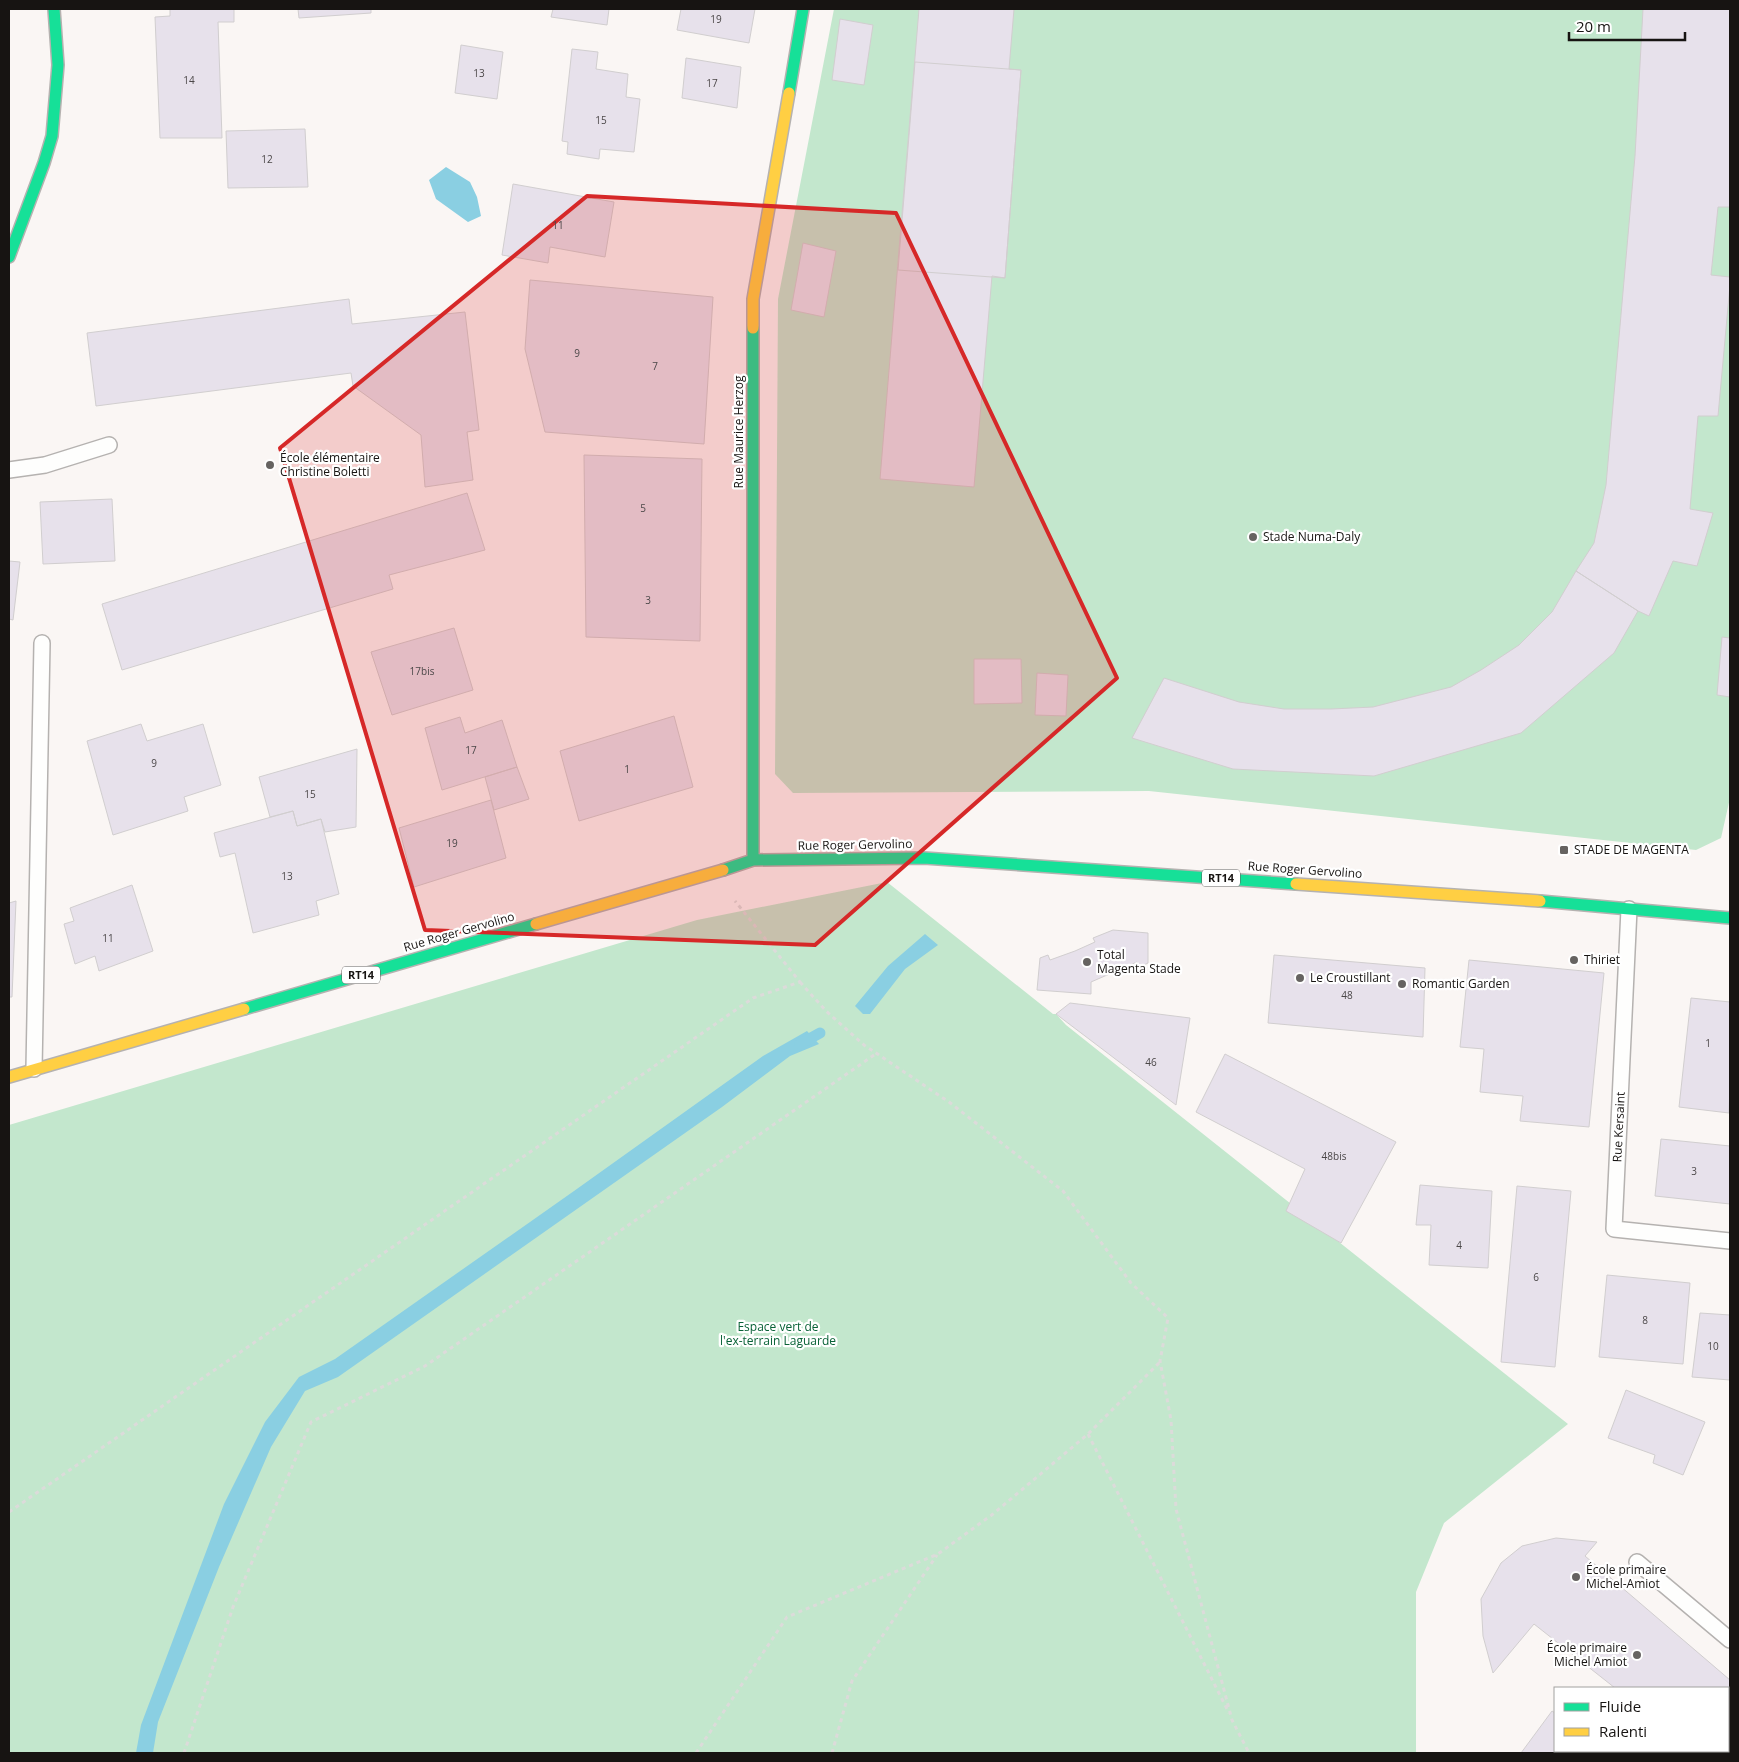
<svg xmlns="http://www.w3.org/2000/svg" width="1739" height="1762" font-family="'Open Sans',sans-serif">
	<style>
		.green { fill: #c3e7cd }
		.water { fill: #8acfe2 }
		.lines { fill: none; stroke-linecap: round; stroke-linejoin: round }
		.stream { stroke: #8acfe2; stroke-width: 11 }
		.building { fill: #e7e1eb; stroke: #d1cecf }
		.lane-casing { stroke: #b5b2b0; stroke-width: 18 }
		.fast-casing { stroke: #b5b2b0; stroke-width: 14 }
		.slow-casing { stroke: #b5b2b0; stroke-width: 14 }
		.path { stroke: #dcdbda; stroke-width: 3; stroke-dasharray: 4 4; stroke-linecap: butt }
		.lane { stroke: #fefefd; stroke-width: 15 }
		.fast { stroke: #16e098; stroke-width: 11 }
		.slow { stroke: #ffcf43; stroke-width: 11 }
		.marked { fill: #d62828; fill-opacity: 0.2; stroke: #d62828; stroke-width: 4; stroke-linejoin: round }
		.poi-dot { fill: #666361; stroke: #fff; stroke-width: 2 }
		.labels { text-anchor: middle; stroke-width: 4.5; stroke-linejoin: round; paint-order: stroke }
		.number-label { font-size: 10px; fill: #4b4748 }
		.shield { fill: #fff; stroke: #5d5a59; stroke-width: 1 }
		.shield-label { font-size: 11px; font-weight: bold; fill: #171412 }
		.street-label { font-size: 12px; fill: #171412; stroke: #fff }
		.poi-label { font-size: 12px; fill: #171412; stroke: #fff; text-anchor: start }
		.park-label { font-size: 12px; fill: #096237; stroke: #fff }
	</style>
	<rect width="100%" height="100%" fill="#faf6f4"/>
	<!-- green -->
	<path class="green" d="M834,9H1730V798L1721,838L1696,850L1149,791L793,793L775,774L778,299Z
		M887,882L1053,1014H1056L1066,1025L1568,1424L1444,1523L1416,1592V1753H9V1125L697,920Z"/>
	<!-- water -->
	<path class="water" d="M446,167L470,182L477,197L481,216L468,222L436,199L429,180Z
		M925,934L938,945L905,969L870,1014H863L855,1006L888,966Z
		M807,1031L819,1044L790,1056L722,1107L338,1377L305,1391L271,1447L219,1567L158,1722L153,1753H136L141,1725L224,1504L265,1422L299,1377L335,1359L574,1191L763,1056Z"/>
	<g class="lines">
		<!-- stream -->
		<path class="stream" d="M800,1044L820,1033"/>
	</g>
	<!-- building -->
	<path class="building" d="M170,9H234V22H218L222,138H160L155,17L170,16Z
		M298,9H371V13L299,18Z
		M553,9H609L607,25L551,17Z
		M681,9H755L749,43L677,30Z
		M919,9H1014L1009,69L1021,70L1005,278L992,276L974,487L880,479Z
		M1643,9H1730V207H1718L1711,275L1730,277V285L1718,416H1698L1690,509L1713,513L1697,566L1673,561L1649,616L1638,611L1576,571L1594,543L1606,485L1635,156Z
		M840,19L873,25L864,85L832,80Z
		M461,45L503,52L497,99L455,93Z
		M572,49L598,52L596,69L628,74L626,97L640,99L634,152L600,149L599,159L567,154L568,142L562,141Z
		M686,58L741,67L737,108L682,98Z
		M915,62L1021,70L1005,278L898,270Z
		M305,129L308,187L228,188L226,131Z
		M513,184L614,202L605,257L550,247L548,263L502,255Z
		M803,243L836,251L824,317L791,310Z
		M530,280L713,297L704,444L545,432L525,349Z
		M349,299L352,324L465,312L479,430L467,432L473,480L425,487L421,435L353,386L351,373L96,406L87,333Z
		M584,455L702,459L700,641L586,637Z
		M467,493L485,550L389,575L393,589L122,670L102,604Z
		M112,499L115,561L43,564L40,502Z
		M9,561L20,562L13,620L9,619Z
		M1576,571L1638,611L1614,653L1521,733L1374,776L1233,769L1132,738L1164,678L1239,702L1284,709H1331L1373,707L1451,687L1481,670L1519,645L1552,612Z
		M454,628L473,690L392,715L371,652Z
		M1722,637L1730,638V697L1717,695Z
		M974,659H1021L1022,703L974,704Z
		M1037,673L1068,675L1066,716L1035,715Z
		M674,716L693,787L579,821L560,751Z
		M460,717L465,733L502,720L517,767L442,790L425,728Z
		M141,724L147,741L203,724L221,785L184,797L188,811L113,835L87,741Z
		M357,749L356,827L325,832L321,819L297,826L293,811L270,817L259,777Z
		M517,767L529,799L494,810L485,777Z
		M491,800L506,858L414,887L399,828Z
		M293,811L297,826L321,819L339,894L316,901L319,915L253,933L235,853L220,857L214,833Z
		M132,885L153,951L99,971L95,956L75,964L64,924L74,921L70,908Z
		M16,901L12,997H9V903Z
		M1113,930L1148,933V963L1140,967L1137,962L1091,982V994L1037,990L1040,958L1048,955L1050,960L1075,951L1095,942L1093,938Z
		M1274,955L1425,968L1423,1037L1268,1023Z
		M1469,960L1604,973L1589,1127L1520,1121L1523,1096L1480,1092L1484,1049L1460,1047Z
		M1691,998L1730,1002V1085L1729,1113L1679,1107Z
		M1070,1003L1190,1018L1176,1105L1056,1014Z
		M1225,1054L1396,1142L1341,1243L1286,1211L1305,1169L1196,1112Z
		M1661,1139L1730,1146V1204L1655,1196Z
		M1420,1185L1492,1191L1488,1268L1429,1265L1431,1225H1416Z
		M1517,1186L1571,1191L1555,1367L1501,1362Z
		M1607,1275L1690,1283L1683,1364L1599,1357Z
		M1700,1313L1730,1315V1380L1692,1377Z
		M1626,1390L1705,1422L1683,1475L1653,1463L1655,1455L1608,1438Z
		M1556,1538L1597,1542L1585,1556L1730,1680V1753H1692L1689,1751H1728V1688H1615L1534,1624L1493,1673L1483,1636L1481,1599L1501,1563L1522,1546Z
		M1552,1711L1555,1713V1751H1631L1629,1753H1521Z"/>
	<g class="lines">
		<!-- lane casing -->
		<g class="lane-casing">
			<path id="lane" d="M9,470L45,465L109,445
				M1629,909L1614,1229L1730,1241
				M34,1069L42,643
				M1637,1562L1730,1640"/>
		</g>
		<!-- fast casing -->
		<g class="fast-casing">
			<path id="fast" d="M789,93L803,9
				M9,257L44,163L52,136L58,65L54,9
				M753,328V860
				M723,870L753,860L924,858L1296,884
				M1540,901L1730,918
				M244,1009L536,924"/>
		</g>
		<!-- slow casing -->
		<g class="slow-casing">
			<path id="slow" d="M753,328V299L789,93
				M1296,884L1540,901
				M536,924L723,870
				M9,1077L244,1009"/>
		</g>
		<!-- path -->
		<path class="path" d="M800,982L826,1011L864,1045L949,1102L1063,1191L1131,1283L1168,1318L1160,1361L1171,1420L1176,1509L1232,1720L1249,1753
			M1088,1434L1229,1713
			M9,1512L753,998L800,982L735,901
			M184,1753L233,1607L311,1422L425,1366L877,1053
			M696,1753L787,1617L938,1554L993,1514L1088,1434L1160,1362
			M832,1753L852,1681L937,1555"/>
		<!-- lane -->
		<use href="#lane" class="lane"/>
		<!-- fast -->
		<use href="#fast" class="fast"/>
		<!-- slow -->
		<use href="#slow" class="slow"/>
	</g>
	<!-- marked area -->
	<path class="marked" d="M587,196L896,213L1117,678L815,945L425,930L280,448Z"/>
	<!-- markers -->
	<g class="poi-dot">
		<circle cx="270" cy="465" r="5"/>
		<circle cx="1253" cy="537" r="5"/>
		<rect x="1559" y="845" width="10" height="10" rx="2.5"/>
		<circle cx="1574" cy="960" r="5"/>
		<circle cx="1087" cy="962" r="5"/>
		<circle cx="1300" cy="978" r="5"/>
		<circle cx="1402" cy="984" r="5"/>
		<circle cx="1576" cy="1577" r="5"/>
		<circle cx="1637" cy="1655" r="5"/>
	</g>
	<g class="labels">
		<!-- number labels -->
		<g class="number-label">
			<text x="716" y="23">19</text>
			<text x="479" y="77">13</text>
			<text x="189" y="84">14</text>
			<text x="712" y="87">17</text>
			<text x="601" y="124">15</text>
			<text x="267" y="163">12</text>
			<text x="558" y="229">11</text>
			<text x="577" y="357">9</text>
			<text x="655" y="370">7</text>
			<text x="643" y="512">5</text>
			<text x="648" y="604">3</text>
			<text x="422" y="675">17bis</text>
			<text x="471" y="754">17</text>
			<text x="154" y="767">9</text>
			<text x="627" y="773">1</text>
			<text x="310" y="798">15</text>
			<text x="452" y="847">19</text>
			<text x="287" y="880">13</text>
			<text x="108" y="942">11</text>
			<text x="1347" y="999">48</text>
			<text x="1708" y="1047">1</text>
			<text x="1151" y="1066">46</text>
			<text x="1334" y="1160">48bis</text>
			<text x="1694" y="1175">3</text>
			<text x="1459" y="1249">4</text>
			<text x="1536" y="1281">6</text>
			<text x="1645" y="1324">8</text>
			<text x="1713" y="1350">10</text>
		</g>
		<!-- shield labels -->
		<g class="shield">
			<rect x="1202" y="869.5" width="38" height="17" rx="4"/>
			<rect x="342" y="966.5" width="38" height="17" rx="4"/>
		</g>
		<g class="shield-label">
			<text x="1221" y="882">RT14</text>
			<text x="361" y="979">RT14</text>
		</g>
		<!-- street labels -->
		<g class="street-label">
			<text transform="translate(739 432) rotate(-90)" y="4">Rue Maurice Herzog</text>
			<text transform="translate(855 845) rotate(-1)" y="4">Rue Roger Gervolino</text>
			<text transform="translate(1305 870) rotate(4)" y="4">Rue Roger Gervolino</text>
			<text transform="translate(459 932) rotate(-16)" y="4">Rue Roger Gervolino</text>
			<text transform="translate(1619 1127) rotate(-87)" y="4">Rue Kersaint</text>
		</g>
		<!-- poi labels -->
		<g class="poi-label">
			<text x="280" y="462">École élémentaire<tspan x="280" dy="14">Christine Boletti</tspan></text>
			<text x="1263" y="541">Stade Numa-Daly</text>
			<text x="1574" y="854">STADE DE MAGENTA</text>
			<text x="1097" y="959">Total<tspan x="1097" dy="14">Magenta Stade</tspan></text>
			<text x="1584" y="964">Thiriet</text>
			<text x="1310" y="982">Le Croustillant</text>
			<text x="1412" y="988">Romantic Garden</text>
			<text x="1586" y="1574">École primaire<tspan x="1586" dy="14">Michel-Amiot</tspan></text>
			<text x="1627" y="1652" text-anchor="end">École primaire<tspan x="1627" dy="14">Michel Amiot</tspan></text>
		</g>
		<!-- park labels -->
		<g class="park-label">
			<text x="778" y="1331">Espace vert de<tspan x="778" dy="14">l'ex-terrain Laguarde</tspan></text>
		</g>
	</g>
	<!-- border -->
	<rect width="1739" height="1762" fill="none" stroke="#171412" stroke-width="20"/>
	<!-- legend -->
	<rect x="1554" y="1687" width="175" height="65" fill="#ffffff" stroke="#a2a1a0"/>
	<rect x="1564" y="1703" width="25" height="8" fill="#16e098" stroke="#a2a1a0"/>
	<text x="1599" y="1712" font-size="15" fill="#171412">Fluide</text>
	<rect x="1564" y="1728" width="25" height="8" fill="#ffcf43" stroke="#a2a1a0"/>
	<text x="1599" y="1737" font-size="15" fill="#171412">Ralenti</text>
	<!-- scale -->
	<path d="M1569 32v8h116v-8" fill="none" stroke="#171412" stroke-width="2.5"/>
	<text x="1576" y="32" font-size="15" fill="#171412" stroke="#ffffff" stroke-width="4" paint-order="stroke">20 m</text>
</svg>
